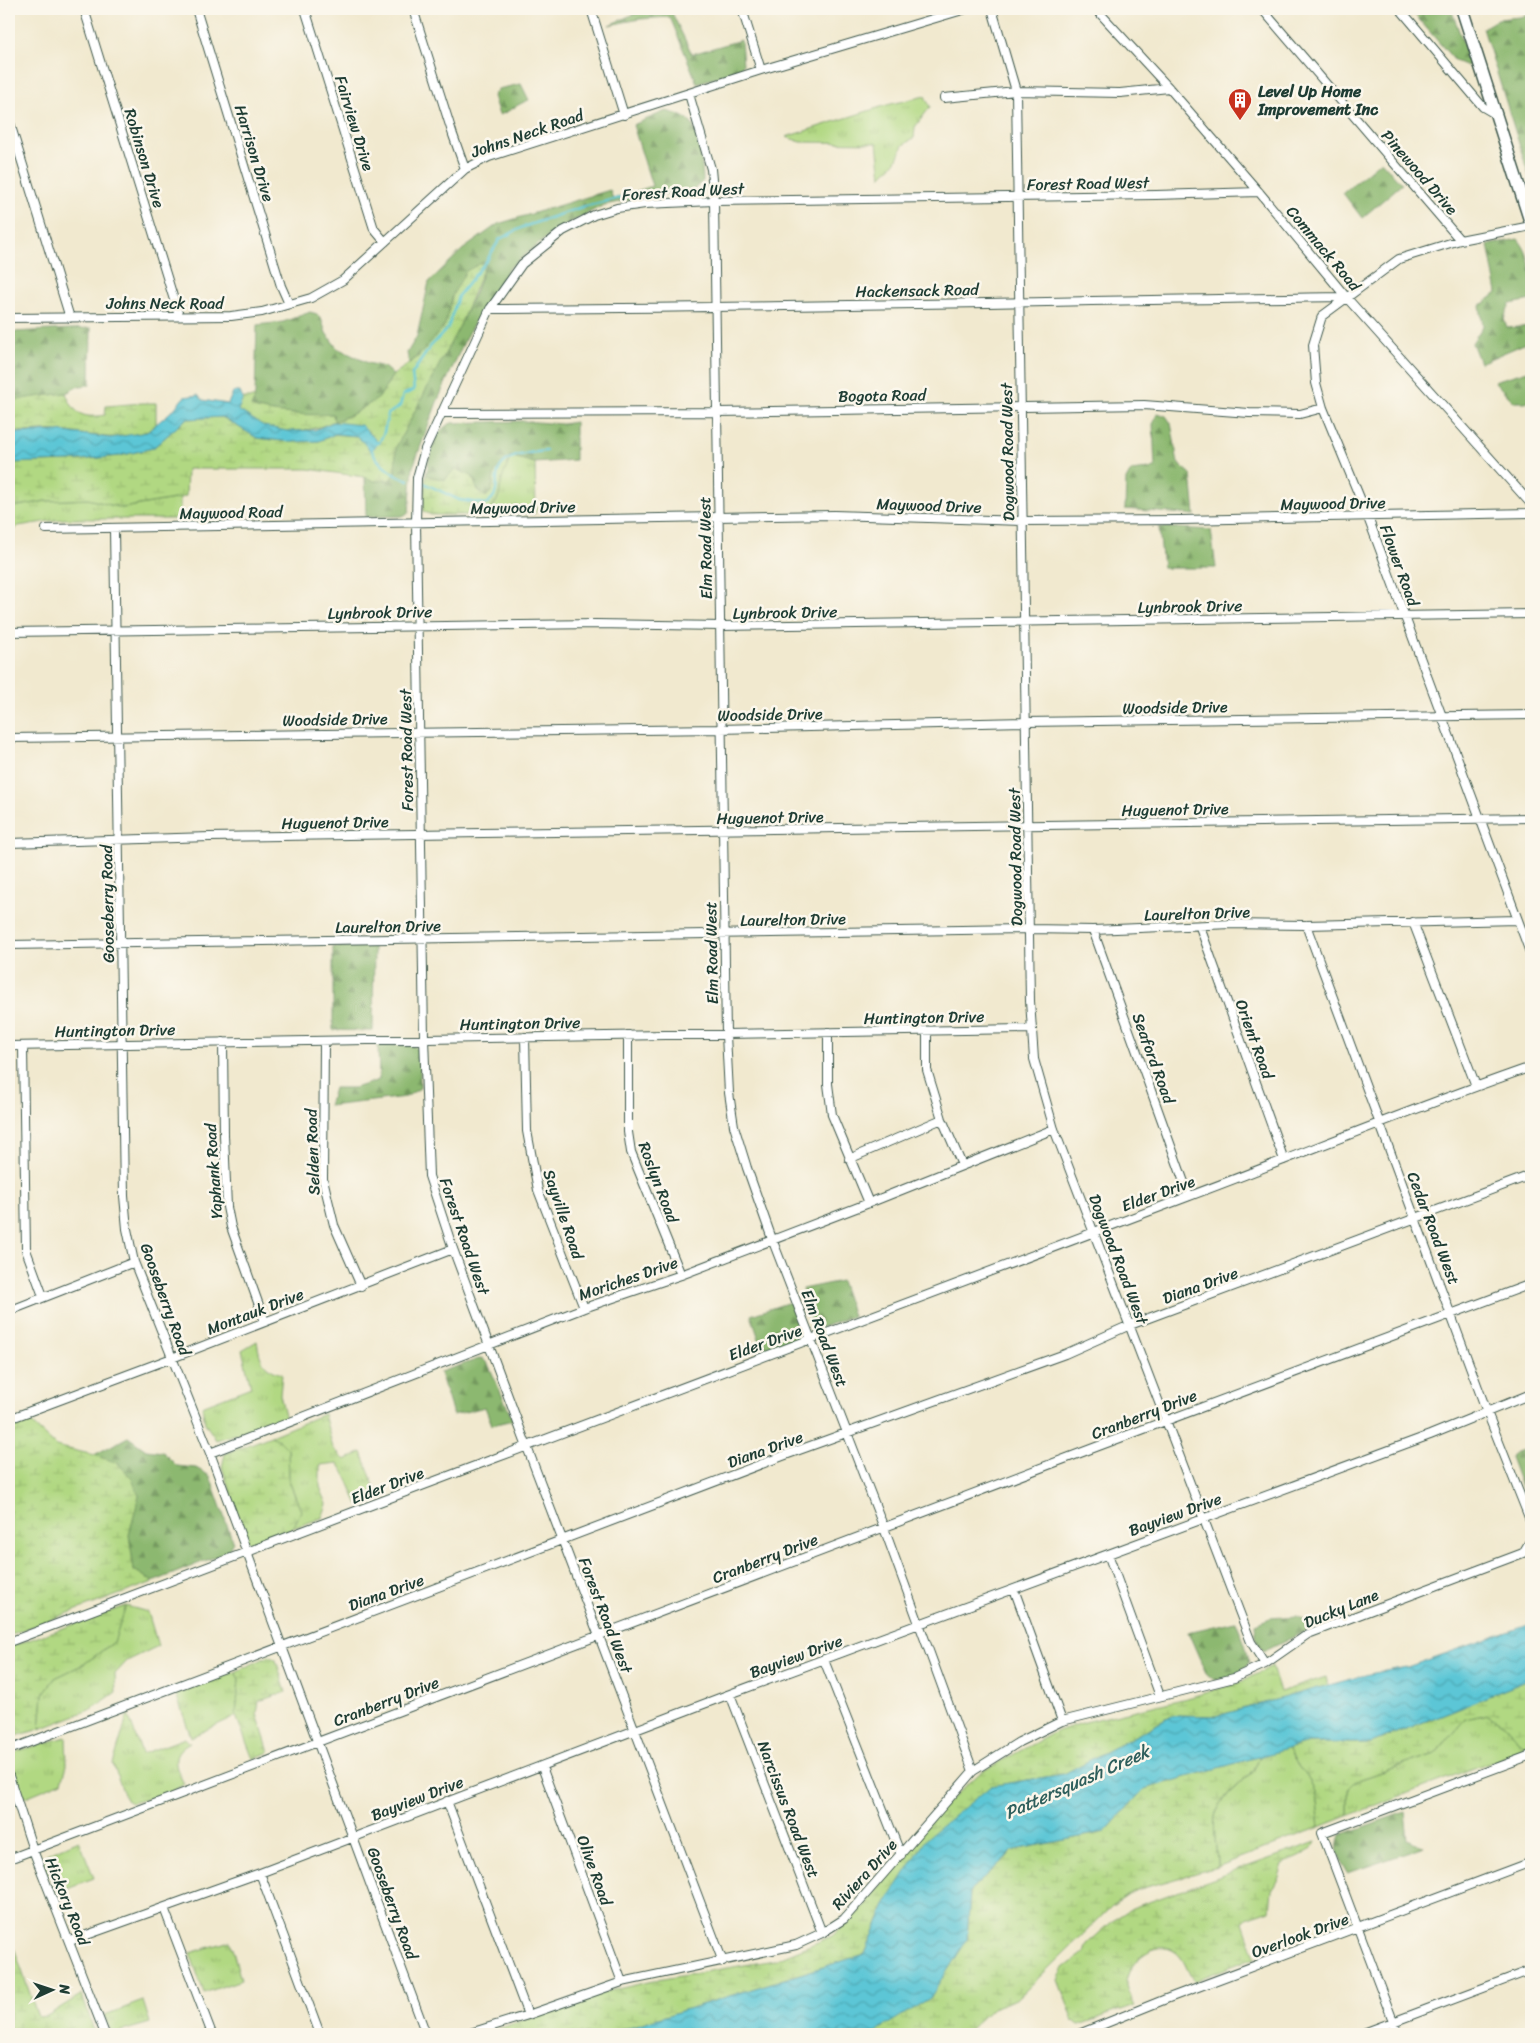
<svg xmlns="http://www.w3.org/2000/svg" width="1540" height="2043" font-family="Sriracha,sans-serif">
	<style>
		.grass { fill: url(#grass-tufts); stroke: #688a5b }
		.forest { fill: url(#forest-firs); stroke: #567a52 }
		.wetland { fill: url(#wetland-marsh); stroke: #688a5b }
		.water { fill: url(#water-waves); stroke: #3e8285 }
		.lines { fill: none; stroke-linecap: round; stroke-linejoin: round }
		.stream { stroke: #5cc6d6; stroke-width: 2.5 }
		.street-casing { stroke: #3e574b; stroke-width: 10 }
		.secondary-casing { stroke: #3e574b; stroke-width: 14 }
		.street { stroke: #fff; stroke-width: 8 }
		.secondary { stroke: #fff; stroke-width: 11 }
		.labels { text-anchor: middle; stroke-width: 5; stroke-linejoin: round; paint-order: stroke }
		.poi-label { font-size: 16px; font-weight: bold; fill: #1f3d34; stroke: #fbf7ec; text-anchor: start }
		.street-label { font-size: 16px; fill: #1f3d34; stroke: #fbf7ec }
		.water-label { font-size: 18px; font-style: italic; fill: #2e5f5c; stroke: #fbf7ec }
	</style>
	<defs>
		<pattern id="grass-tufts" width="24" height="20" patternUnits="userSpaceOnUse" patternTransform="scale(1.25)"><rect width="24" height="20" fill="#b1d882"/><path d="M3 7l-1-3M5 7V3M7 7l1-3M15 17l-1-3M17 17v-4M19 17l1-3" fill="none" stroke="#98ba71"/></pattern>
		<pattern id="forest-firs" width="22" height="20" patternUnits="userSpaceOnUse" patternTransform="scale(1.25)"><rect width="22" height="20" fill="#8cb870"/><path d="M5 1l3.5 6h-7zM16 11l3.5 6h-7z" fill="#72975d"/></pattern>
		<pattern id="wetland-marsh" width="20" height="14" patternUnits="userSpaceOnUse" patternTransform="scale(1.25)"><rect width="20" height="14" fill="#b1d882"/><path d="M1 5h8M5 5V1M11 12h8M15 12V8" fill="none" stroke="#98ba71"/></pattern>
		<pattern id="water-waves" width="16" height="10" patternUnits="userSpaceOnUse" patternTransform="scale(1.25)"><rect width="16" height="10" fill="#5cc6d6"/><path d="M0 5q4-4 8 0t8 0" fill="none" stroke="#4ba2ae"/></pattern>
	</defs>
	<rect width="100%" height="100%" fill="#fbf7ec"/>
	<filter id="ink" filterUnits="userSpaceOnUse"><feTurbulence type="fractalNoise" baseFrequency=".02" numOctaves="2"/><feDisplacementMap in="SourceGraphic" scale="10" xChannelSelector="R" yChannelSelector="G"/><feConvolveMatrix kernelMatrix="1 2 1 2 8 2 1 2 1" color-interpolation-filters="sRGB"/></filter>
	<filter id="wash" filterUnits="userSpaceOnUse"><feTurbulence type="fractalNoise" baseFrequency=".0096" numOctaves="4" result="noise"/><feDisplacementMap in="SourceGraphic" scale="20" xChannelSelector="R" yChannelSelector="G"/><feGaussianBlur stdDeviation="1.12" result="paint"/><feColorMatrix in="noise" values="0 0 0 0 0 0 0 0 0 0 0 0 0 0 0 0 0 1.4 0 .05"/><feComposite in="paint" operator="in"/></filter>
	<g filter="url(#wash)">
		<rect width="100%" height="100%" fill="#f1e9cf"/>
		<!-- grass -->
		<path class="grass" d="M925,96L930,107L915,127L914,138L903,145L896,161L881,177L877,143L801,142L786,137L887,105Z
			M510,456L535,463L536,511L534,514L485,515C500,501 498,497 502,479C504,471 509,464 510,456Z
			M180,498V519H63L18,526L9,534V511L13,507L46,501L88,499L122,508Z
			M257,1341C260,1360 262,1368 282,1374L280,1395L286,1419L216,1440L205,1423L202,1406L251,1387L242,1350Z
			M324,1414L333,1448L345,1460L362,1452L377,1495L358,1505L344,1472L338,1463L320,1465V1487L327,1504L322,1518L293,1528L301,1511L289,1481L288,1449L271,1436Z
			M126,1606L148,1612L158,1646L127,1661L115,1674L116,1692L92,1709L40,1729L43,1694L55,1678L84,1664L114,1642Z
			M235,1672L239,1679L236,1716L191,1737L176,1694Z
			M128,1714L142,1754L185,1738L190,1743C169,1755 175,1766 184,1784L170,1793L131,1803L126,1800L113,1764Z
			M1488,1714L1507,1726L1517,1741L1529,1747L1348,1816V1788L1355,1781L1435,1754L1465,1719Z
			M66,1737L67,1765L62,1782L21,1799L12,1767L14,1755L18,1751Z
			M1288,1748L1298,1766L1309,1779L1316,1795L1320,1827L1217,1867C1217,1851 1213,1833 1215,1817C1218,1795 1253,1781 1260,1756Z
			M79,1840L94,1878L56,1892L44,1861L47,1854Z
			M230,1941L241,1980L204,1993L190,1953Z
			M143,2001L150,2023L112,2034L105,2015Z"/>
		<!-- forest -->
		<path class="forest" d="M651,9H660L672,13L692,54L741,40L743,65L738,71L697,83L670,17L640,19L609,25L643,10Z
			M1410,9H1451L1471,64L1467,66L1455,61Z
			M1531,14V182L1483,28L1498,19L1520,17Z
			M521,84L529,100C517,104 511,111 499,115L493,96L498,89Z
			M666,111C674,113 685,116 691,123C698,132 703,169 703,181L693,190L650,196L604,205L557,229L509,268L468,333L437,402L413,467L409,512L403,516L366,517L365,477L375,481L389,480L395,475L396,447L460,325L475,293L487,260L467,271L453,294L445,325L418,357L409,363L407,353L417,336L429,282L462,250L498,224L610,190L613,199L652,186L633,125Z
			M1381,161L1402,184L1362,218L1343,193Z
			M1518,239C1533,257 1531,278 1531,300L1510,304L1504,319L1507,328L1531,326V341L1480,363L1472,343L1483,326L1480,306L1497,293L1488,245Z
			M310,312L317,314L321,318L326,333L337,348L368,363L384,367L393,375L379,398L353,414L333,422V414C313,416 269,414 251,407L255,395L257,325L283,322Z
			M91,328L90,385L79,386L66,393L15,400L10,342L13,332Z
			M1531,370V399L1525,402H1514L1494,381Z
			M1158,413L1166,416L1171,423L1178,463L1191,474L1195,515L1125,509L1126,480L1131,471L1155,468L1153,424Z
			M523,421L562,424L575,422V460L535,463L510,456L495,471L491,493L486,497L477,489L472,476L445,480L426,475C430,458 433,429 452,423Z
			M1159,527L1211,530L1216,568H1163Z
			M374,946L373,1031L333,1030V947Z
			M378,1045L414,1046L420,1052V1088L406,1097L329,1106L334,1088H354L379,1080Z
			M841,1281L853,1316L817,1329L811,1324L802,1289Z
			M790,1302L802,1331L795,1342L763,1351L751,1315Z
			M482,1358L488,1364L513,1420L492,1425L485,1407L453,1415L440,1372Z
			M128,1437L146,1450L163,1452L177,1466L196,1468L210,1476L233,1542L227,1552L153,1582L134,1570L129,1535L139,1495L94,1455Z
			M1531,1448V1514L1510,1457L1516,1452Z
			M1298,1616L1314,1627L1265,1651L1257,1646L1255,1624L1270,1618Z
			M1236,1621C1239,1630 1253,1659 1247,1666C1241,1675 1224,1678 1215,1681L1206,1673L1188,1632Z
			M1405,1812L1408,1839L1424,1847L1348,1873C1339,1857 1334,1853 1340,1835Z"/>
		<!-- wetland -->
		<path class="wetland" d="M487,260L460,325L396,447L395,475L389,480L375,481L364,477L308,469H187L186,496L180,498L122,508L88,499L46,501L13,507L9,511V463L69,461L119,456L153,448L186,419L222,417L257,438L291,442L319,441L335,434L357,436L379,442L333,422C311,431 287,435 264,426C255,423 246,415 237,410L244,398H255L251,407C269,414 313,416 333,414L334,422L353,414L379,398L393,375L418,357L445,325L453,294L466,271Z
			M66,393C74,414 82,419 105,415L106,406L142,403H156V426C127,446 90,434 58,431C41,429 25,435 9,429V405H12L13,400Z
			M510,456C509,464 504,471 502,479C498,497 500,501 485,515H431L423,511L426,475L445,480L455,469L472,476L477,489L486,497L491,492L495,471Z
			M28,1420L56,1446L94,1455L118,1463L132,1479L139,1496L129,1535L134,1570L153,1582L9,1635V1427Z
			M271,1436L279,1440L288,1449L289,1481L301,1511L293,1528L254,1546L246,1540L222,1467L225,1454Z
			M126,1606L114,1642L84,1664L55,1678L43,1694L40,1729L9,1738V1647Z
			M269,1656L276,1660L286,1692L259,1701L257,1714L269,1752L253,1759L236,1716L239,1679L235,1672Z
			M1272,1666L1280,1692L1326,1677L1328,1686L1216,1716L1174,1715L1064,1774L991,1786L886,1903L865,1954L607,2034H485L587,1996L657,1980L774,1960L832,1936L866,1904L935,1814L981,1772L1055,1732L1085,1722L1191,1697L1244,1681Z
			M1531,1679V1746L1529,1747L1517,1741L1507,1726L1488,1714L1465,1719L1435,1754L1355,1781L1348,1788V1816L1320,1827L1316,1795L1309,1779L1298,1766L1288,1748L1308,1743H1371Z
			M1260,1756C1253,1781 1218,1794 1215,1817C1213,1833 1217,1851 1217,1867L1136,1890L1112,1906L1017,1999L992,2008L969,2030L971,2034H870L967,1940L970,1891L1014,1850L1105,1832L1144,1789Z
			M1316,1842C1311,1854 1293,1859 1283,1864L1279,1877L1272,1890L1270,1910L1247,1918L1243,1922L1255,1957L1194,1981C1186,1971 1185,1956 1172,1950C1152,1940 1126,1965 1126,1984C1126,1990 1132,1999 1135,2005L1079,2025L1074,2021L1058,1980L1064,1968L1084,1953L1087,1944L1115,1919L1132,1908Z
			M9,1933L38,2017L47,2016L82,1994L95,2034H9Z"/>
		<!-- water -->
		<path class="water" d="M233,392H240L243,399L238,410L264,426L287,431L315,430L333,422L361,425L379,443L371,451L357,436L335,434L319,441L291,442L257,438L222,417L186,419L153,448L119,456L69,461L9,463V429L19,433L57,431L110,438L147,432L174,409L184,397L198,395L202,400L228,404Z
			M1531,1624V1679L1371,1743H1308L1144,1789L1105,1832L1014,1850L970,1891L967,1940L930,1998L872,2034H607L865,1954L886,1903L928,1837L991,1786L1064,1774L1174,1715L1217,1716L1369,1674L1407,1667Z"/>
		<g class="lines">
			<!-- stream -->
			<path class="stream" d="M377,442L379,443L384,432L388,414L400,406L403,395L414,390L412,374L430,347L448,328L458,296L487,260L500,239L523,227L582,207L645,192
				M371,449C377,463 394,477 409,480
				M424,483L459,500L486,504C498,496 496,489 497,477C499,454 529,453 546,451"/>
		</g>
	</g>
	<g filter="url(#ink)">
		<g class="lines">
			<!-- street casing -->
			<g class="street-casing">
				<path id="street" d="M84,9L179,316
					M196,9L281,286L289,304
					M305,9L374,229L385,242
					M413,9L453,135L465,169
					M591,9L624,115
					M742,9L761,70
					M992,9L1016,91L1030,1001L1034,1059L1054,1129L1251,1642L1265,1664
					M1096,9L1169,88L1259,192L1346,297L1531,504
					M1262,9L1460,240
					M1400,9L1483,107L1495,114
					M689,94L711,169L714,201L726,1035L729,1093L734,1126L747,1168L772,1239L884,1528L973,1771
					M944,98L1016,91L1120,93L1169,88
					M9,120L70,318
					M1531,226L1460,240L1399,259L1322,316L1313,345L1316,383L1323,408L1367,515L1531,955
					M490,309C775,308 1060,301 1346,297
					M9,318L231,316L262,312L311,298L343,280L465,169L489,157L761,70L966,9
					M441,413L717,412L1144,405L1249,413L1300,414L1323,408
					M46,529L717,517L834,515L1022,521L1182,520L1531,513
					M114,529L124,1196L127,1229L134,1262L210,1453L426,2034
					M9,632L596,624L721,626L1531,614
					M9,738L720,729L1026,722L1531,715
					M9,843L210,837L1531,818
					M1413,922L1476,1086
					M1200,927L1284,1160
					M1093,930L1189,1196
					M9,945L1029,929L1093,930L1231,924L1306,925L1517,920
					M927,1031V1070L942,1119L962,1165
					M828,1032V1084L832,1115L869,1203
					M628,1035V1132L631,1152L681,1275
					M525,1037L527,1131L538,1190L584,1308
					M324,1041L323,1179L334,1225L361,1286
					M223,1042L224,1135L227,1207L231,1227L265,1322
					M9,1046L1031,1029
					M23,1046L26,1250L43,1296
					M849,1159L942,1119
					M9,1311L134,1262
					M9,1419L172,1358L453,1249
					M210,1453L584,1308L681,1275L869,1203L1054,1129
					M1108,1554L1160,1696
					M1014,1589L1062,1721
					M9,1642C402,1495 794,1343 1187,1197C1302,1154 1415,1107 1531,1067
					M824,1660L901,1855
					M730,1694L822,1933
					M9,1750L788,1454L1065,1354L1130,1325L1531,1175
					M542,1767L622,1982
					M9,1776L33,1850L105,2034
					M447,1801L528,2015
					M9,1859L1096,1447L1531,1284
					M260,1873L320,2034
					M164,1908L212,2034
					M70,1941L260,1873L730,1694L1430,1435L1531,1394
					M723,1962L527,1447L453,1249L429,1176L424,1038L416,523L417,478L425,449L490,309L522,264L563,231L594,215L617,208L645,204L714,201L1156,195L1259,192
					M467,2034L528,2015L622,1982L796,1945L822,1933L844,1919L973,1771L1019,1742L1062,1721L1234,1678L1265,1664L1308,1634L1523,1553L1530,1541V1520L1487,1412L1306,925
					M1079,2034L1166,1999L1531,1862
					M1361,2034L1531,1970
					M1398,2034L1322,1833L1531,1755"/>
			</g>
			<!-- secondary casing -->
			<g class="secondary-casing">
				<path id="secondary" d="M1462,9L1531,224"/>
			</g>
			<!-- street -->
			<use href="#street" class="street"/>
			<!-- secondary -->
			<use href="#secondary" class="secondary"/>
		</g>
	</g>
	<!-- icons -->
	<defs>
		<g id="building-pin" transform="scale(1.25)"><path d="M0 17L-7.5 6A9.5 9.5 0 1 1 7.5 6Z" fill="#c8321e" stroke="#fbf7ec"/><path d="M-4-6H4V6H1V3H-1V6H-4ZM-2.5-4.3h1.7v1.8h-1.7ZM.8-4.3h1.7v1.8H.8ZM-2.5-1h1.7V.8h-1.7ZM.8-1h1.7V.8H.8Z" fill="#fff"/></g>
	</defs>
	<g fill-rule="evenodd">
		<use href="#building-pin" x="1240" y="100"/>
	</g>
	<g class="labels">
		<!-- poi labels -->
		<g class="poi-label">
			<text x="1258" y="97">Level Up Home<tspan x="1258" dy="18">Improvement Inc</tspan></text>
		</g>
		<!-- street labels -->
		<g class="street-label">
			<text transform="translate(355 123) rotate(73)" y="6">Fairview Drive</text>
			<text transform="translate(527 133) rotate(-19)" y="6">Johns Neck Road</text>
			<text transform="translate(255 153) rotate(73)" y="6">Harrison Drive</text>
			<text transform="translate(145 158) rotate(73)" y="6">Robinson Drive</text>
			<text transform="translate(1420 172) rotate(49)" y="6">Pinewood Drive</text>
			<text transform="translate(1088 183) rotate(-1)" y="6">Forest Road West</text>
			<text transform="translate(683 191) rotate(-3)" y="6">Forest Road West</text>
			<text transform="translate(1324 248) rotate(50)" y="6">Commack Road</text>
			<text transform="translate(917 290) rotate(-1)" y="6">Hackensack Road</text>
			<text x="165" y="309">Johns Neck Road</text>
			<text transform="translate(882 395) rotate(-1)" y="6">Bogota Road</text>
			<text transform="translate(1007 452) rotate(-91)" y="6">Dogwood Road West</text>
			<text transform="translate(1333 503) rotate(-1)" y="6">Maywood Drive</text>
			<text transform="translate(929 505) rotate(2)" y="6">Maywood Drive</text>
			<text transform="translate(523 507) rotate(-1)" y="6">Maywood Drive</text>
			<text transform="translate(231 512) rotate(-1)" y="6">Maywood Road</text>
			<text transform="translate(705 548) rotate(-91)" y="6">Elm Road West</text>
			<text transform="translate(1400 565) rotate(70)" y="6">Flower Road</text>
			<text transform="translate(1190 606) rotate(-1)" y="6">Lynbrook Drive</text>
			<text transform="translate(380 612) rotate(-1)" y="6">Lynbrook Drive</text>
			<text transform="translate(785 612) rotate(-1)" y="6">Lynbrook Drive</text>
			<text transform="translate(1175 707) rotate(-1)" y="6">Woodside Drive</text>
			<text transform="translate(770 714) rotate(-1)" y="6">Woodside Drive</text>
			<text transform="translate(335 719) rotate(-1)" y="6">Woodside Drive</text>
			<text transform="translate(406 750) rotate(-91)" y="6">Forest Road West</text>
			<text transform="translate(1175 809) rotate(-1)" y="6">Huguenot Drive</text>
			<text transform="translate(770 817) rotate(-1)" y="6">Huguenot Drive</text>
			<text transform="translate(335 822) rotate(-1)" y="6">Huguenot Drive</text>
			<text transform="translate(1015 857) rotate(-91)" y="6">Dogwood Road West</text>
			<text transform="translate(107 904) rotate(-91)" y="6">Gooseberry Road</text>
			<text transform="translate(1197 913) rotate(-2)" y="6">Laurelton Drive</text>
			<text transform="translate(793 919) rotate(-1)" y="6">Laurelton Drive</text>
			<text transform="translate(388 926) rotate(-1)" y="6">Laurelton Drive</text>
			<text transform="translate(711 953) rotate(-91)" y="6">Elm Road West</text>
			<text transform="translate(924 1017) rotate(-1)" y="6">Huntington Drive</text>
			<text transform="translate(520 1023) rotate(-1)" y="6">Huntington Drive</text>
			<text transform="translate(115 1030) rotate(-1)" y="6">Huntington Drive</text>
			<text transform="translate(1255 1039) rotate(70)" y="6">Orient Road</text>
			<text transform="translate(1154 1058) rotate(70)" y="6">Seaford Road</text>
			<text transform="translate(312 1152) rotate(-92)" y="6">Selden Road</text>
			<text transform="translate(213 1171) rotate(-94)" y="6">Yaphank Road</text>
			<text transform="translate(659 1182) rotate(69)" y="6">Roslyn Road</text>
			<text transform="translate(1158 1193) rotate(-20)" y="6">Elder Drive</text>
			<text transform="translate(564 1214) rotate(71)" y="6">Sayville Road</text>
			<text transform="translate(1434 1228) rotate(69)" y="6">Cedar Road West</text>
			<text transform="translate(465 1236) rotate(71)" y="6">Forest Road West</text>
			<text transform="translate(1119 1259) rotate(69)" y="6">Dogwood Road West</text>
			<text transform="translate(628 1278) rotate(-19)" y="6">Moriches Drive</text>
			<text transform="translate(1200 1285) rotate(-20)" y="6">Diana Drive</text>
			<text transform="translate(166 1299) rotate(70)" y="6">Gooseberry Road</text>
			<text transform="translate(255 1311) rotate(-21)" y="6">Montauk Drive</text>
			<text transform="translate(825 1338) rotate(69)" y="6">Elm Road West</text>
			<text transform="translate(765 1342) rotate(-20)" y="6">Elder Drive</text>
			<text transform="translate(1144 1414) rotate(-21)" y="6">Cranberry Drive</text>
			<text transform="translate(765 1449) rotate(-20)" y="6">Diana Drive</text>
			<text transform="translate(387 1485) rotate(-21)" y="6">Elder Drive</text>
			<text transform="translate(1175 1514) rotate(-20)" y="6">Bayview Drive</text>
			<text transform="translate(765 1558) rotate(-21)" y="6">Cranberry Drive</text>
			<text transform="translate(386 1592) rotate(-20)" y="6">Diana Drive</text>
			<text transform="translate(1341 1608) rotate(-22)" y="6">Ducky Lane</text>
			<text transform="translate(606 1615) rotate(69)" y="6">Forest Road West</text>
			<text transform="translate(796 1656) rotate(-20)" y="6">Bayview Drive</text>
			<text transform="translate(386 1701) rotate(-21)" y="6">Cranberry Drive</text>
			<text transform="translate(417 1798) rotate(-21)" y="6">Bayview Drive</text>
			<text transform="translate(789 1809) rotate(69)" y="6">Narcissus Road West</text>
			<text transform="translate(595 1870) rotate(70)" y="6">Olive Road</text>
			<text transform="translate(864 1874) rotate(-48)" y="6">Riviera Drive</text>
			<text transform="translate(68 1901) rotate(68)" y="6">Hickory Road</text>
			<text transform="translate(393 1903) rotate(70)" y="6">Gooseberry Road</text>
			<text transform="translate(1300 1935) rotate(-20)" y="6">Overlook Drive</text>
		</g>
		<!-- water labels -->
		<g class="water-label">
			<text transform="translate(1077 1782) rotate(-24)" y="6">Pattersquash Creek</text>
		</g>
	</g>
	<!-- margin -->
	<rect width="1540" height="2043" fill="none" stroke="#fbf7ec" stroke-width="30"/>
	<!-- north arrow -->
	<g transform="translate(52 1990) rotate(87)" stroke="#fbf7ec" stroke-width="4" paint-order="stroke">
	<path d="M0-4L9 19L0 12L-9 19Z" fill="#1f3d34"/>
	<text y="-8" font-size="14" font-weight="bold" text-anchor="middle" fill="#1f3d34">N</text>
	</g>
</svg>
